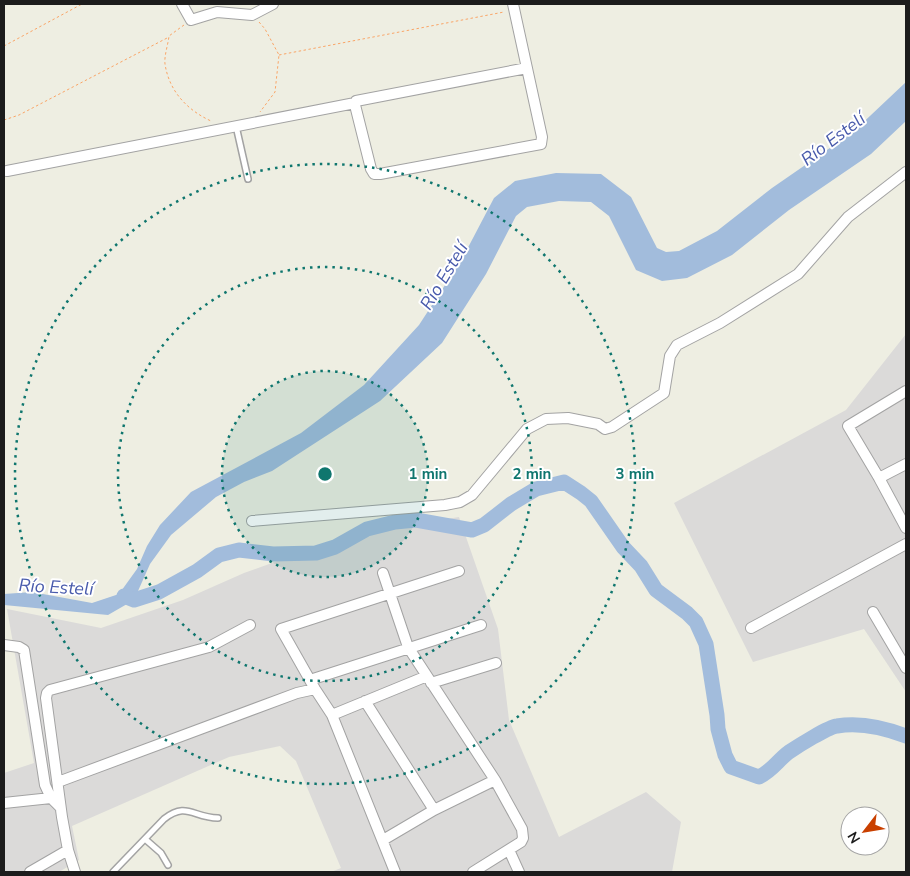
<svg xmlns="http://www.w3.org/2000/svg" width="910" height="876" font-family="'Nunito Sans',sans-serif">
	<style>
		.residential { fill: #dbdad9 }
		.water { fill: #a2bcdc }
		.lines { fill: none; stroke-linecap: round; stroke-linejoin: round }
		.river { stroke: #a2bcdc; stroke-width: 15 }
		.service-casing { stroke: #a3a3a3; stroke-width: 8 }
		.minor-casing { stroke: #a3a3a3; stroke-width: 12 }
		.path { stroke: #faa567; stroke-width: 1; stroke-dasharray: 2.5 2.5; stroke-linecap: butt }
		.service { stroke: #fff; stroke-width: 5 }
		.minor { stroke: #fff; stroke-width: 10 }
		.ring { fill: none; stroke: #0f766e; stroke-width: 2.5; stroke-dasharray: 2.5 5 }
		.labels { text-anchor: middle; stroke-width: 4; stroke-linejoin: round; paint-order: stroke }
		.water-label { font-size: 18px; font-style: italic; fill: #495bac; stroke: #fff }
		.centre { fill: #0f766e; stroke: #fff; stroke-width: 2.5 }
		.ring-label { font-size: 15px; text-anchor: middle; font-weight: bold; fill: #0f766e; stroke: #fff; stroke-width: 4; stroke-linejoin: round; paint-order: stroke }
	</style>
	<rect width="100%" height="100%" fill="#eeeee2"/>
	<!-- residential -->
	<path class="residential" d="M906,334V692L864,629L753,662L674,503L846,410Z
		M459,517L498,629L509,720L559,837L646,792L681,822L672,872H331L341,868L296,761L280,746L229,757L72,826L79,860L59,872H4V773L34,763L7,609L101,628L183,600L244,573L305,551L368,532Z"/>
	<!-- water -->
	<path class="water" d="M906,82V121L871,154L789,210L732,255L687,278L662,281L636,270L609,216L591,202L559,201L527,207L516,216L486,274L442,343L380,401L272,471L244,482L216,497L171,535L150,564L134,600L108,615L4,605V594L32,592L92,603L119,594L137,569L147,546L160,525L191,492L301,433L364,385L419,325L462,259L494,198L515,181L556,173L601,174L631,197L657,248L666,252L679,251L717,231L772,188L853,132Z"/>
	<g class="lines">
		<!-- river -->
		<path class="river" d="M124,596L134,600L159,592L197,571L219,555L239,550L273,554L316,553L335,547L367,529L395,522L416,520L472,530L484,525L511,504L536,489L564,482L581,493L591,501L623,547L641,566L656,590L687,613L696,622L706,644L717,715L718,729L725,755L731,767L759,777C773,770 778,760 789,752C798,746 828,727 837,726C860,722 885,728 906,736"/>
		<!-- service casing -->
		<g class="service-casing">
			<path id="service" d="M236,126L248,179
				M145,839L161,853L168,865
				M113,872L164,819C187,801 193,818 218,818"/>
		</g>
		<!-- minor casing -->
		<g class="minor-casing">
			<path id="minor" d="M182,4L191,20L217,12L252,15L273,4
				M513,4L542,137L541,144L380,174H374L371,169L355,105L356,101L527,68
				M7,171L355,103
				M906,391L848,426L879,478L906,528
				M879,478L906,464
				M252,521L445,505L460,502L472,495L527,429L546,419L568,418L598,424L605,429L612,427L664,393L670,356L677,345L720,323L798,274L848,217L906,172
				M383,573L408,647L495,780L522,829L523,838L521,842L473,872
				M873,612L906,668
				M751,628L906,544
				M4,645L19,647L24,650L45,785L51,798L60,807
				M310,680L481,625
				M431,683L496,663
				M365,701L434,810
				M332,715L427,676
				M58,782L297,693L315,689
				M4,803L51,798
				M383,840L434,810L495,780
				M509,850L519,872
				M30,872L68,850
				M75,872L68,850L62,817L46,698L47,693L50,690L209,647L250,625
				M395,872L332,715L315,689L281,629L459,571"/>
		</g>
		<!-- path -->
		<path class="path" d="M259,22L265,29L279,55L275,92L260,112
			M184,25L169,36C168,45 164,56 165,64C169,91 187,110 211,121
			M4,46L82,4
			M279,55L504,12
			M4,120L19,115L169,37"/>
		<!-- service -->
		<use href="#service" class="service"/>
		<!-- minor -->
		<use href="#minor" class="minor"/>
	</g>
	<!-- distance rings -->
	<circle cx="325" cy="474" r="103" fill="#0f766e" fill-opacity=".12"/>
	<g class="ring">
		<circle cx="325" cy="474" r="103"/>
		<circle cx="325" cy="474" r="207"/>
		<circle cx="325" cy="474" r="310"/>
	</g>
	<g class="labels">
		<!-- water labels -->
		<g class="water-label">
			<text transform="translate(833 139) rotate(-37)" y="6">Río Estelí</text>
			<text transform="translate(444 276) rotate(-59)" y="6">Río Estelí</text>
			<text transform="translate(56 587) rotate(3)" y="6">Río Estelí</text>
		</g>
	</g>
	<circle cx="325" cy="474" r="8" class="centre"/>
	<g class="ring-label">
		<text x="428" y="479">1 min</text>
		<text x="532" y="479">2 min</text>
		<text x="635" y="479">3 min</text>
	</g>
	<!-- border -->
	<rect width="910" height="876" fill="none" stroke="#1c1c1c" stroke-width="10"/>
	<!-- north arrow -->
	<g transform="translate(865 831) rotate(239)"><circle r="24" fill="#ffffff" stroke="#a4a4a4"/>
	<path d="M0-4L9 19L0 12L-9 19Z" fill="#c94000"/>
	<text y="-8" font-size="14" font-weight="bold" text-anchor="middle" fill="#1c1c1c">N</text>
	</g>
</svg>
